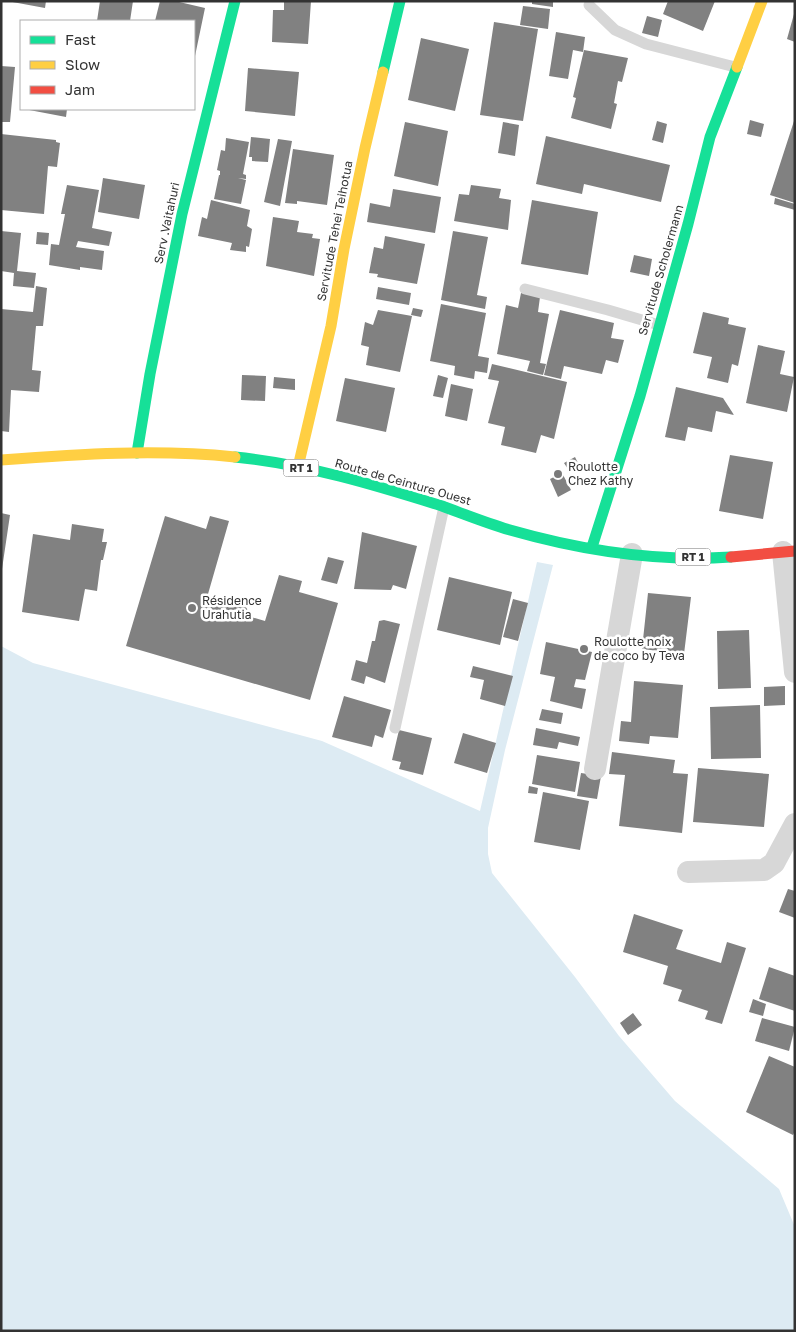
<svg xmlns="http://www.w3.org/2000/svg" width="796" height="1332" font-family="'Golos Text',sans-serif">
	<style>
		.water { fill: #ddebf3 }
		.building { fill: #818181 }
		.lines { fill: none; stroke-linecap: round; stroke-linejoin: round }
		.lane { stroke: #d7d7d7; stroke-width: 11 }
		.street { stroke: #d7d7d7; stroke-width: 22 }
		.fast { stroke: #16e098; stroke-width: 11 }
		.slow { stroke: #ffcf43; stroke-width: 11 }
		.jam { stroke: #f24e42; stroke-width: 11 }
		.poi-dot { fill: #7a7a7a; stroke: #fff; stroke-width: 2 }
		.labels { text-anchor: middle; stroke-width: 5; stroke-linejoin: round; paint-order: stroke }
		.shield { fill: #fff; stroke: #707070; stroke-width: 1 }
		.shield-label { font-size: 11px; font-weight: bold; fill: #333 }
		.street-label { font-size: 12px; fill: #333; stroke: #fff }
		.poi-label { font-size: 12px; fill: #333; stroke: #fff; text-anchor: start }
	</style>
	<rect width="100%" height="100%" fill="#fff"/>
	<!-- water -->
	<path class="water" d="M537,562L553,565L505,750L488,828V854L492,873L575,977L619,1036L675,1101L779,1189L795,1227V1331H1V646L33,663L322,741L480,811Z"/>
	<!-- building -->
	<path class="building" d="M7,1H46L45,8Z
		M100,1H133L130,21H97Z
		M160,1H175L205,8L195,56L194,21H155Z
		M284,1H311L308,44L272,42L273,10H284Z
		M532,1H553V7L532,4Z
		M668,1H715L703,31L663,14Z
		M523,6L550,9L548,29L520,25Z
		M794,14H795V42L787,39Z
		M647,16L662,20L658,37L642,33Z
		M494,22L538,29L523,121L480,115Z
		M556,32L585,37L583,52L573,50L568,79L549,76Z
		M421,38L469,49L455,111L408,100Z
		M584,50L628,58L622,82L618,81L614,103L617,104L611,129L571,118L576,98L573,97Z
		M1,66L15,67L10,122H1Z
		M248,68L299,72L295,116L245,111Z
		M24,109H67L66,117Z
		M750,120L764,124L761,137L747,134Z
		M657,121L667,124L663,143L652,140Z
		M794,121H795V203L770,195Z
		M405,122L448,131L438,186L394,176Z
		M503,122L519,125L515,156L498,153Z
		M1,134L56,140V142L60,143L57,167L48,166L44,214L1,210Z
		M546,136L670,165L661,202L584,184L582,194L536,184Z
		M251,137L270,139L268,162L252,161V157H249Z
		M226,138L249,142L243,174L246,175V179L238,178L246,180L241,204L214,199L219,175H220V171L217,170L221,150L225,151Z
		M278,139L292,141L280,206L264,202Z
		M293,149L334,155L327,205L297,201V204L285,203Z
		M103,178L145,185L139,219L98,212Z
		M67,185L99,190L92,228L112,232L109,246L78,241L76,247L104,251L102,270L80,267V270L49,265L51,244L59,245L65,214H61Z
		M471,185L501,189L499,198L511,200L508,230L454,221L459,194L469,195Z
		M393,189L441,197L435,233L367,222L370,203L390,207Z
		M775,198L795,204V210L774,204Z
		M211,200L250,210L247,226L252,229L249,247L246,246V252L230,250L232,243L198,236L202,217L207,219Z
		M532,200L598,212L588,275L521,264Z
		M273,217L299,221L297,232L313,234L312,238L320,239L314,276L266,266Z
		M1,231L21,233L17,271L36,273L34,288L13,286L14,273L1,271Z
		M453,231L488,237L477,295L487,297L485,309L441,300Z
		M37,232L49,233L48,245L36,244Z
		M385,236L425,244L417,284L377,277L378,274L369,273L374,247L383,249Z
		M634,255L652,259L649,276L630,272Z
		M36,286L47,288L43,326H36L32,370L41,371L39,392L11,390L9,432L1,431V309L33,312Z
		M378,287L411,293L409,305L376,299Z
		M521,293L540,297L538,312L549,314L540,363L546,364L543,375L527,371L530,361L497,354L506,305L518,308Z
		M441,304L486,313L478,356L489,358L487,373L475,371L474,379L454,375L455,366L430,361Z
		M413,308L423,310L421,317L411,315Z
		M378,310L412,316L400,372L366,365L369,347L361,345L365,322L373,325Z
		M560,310L614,323L611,338L624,340L618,363L606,360L602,374L564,366L561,379L544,375Z
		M703,312L729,318L728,324L746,328L738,366L732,364L728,383L707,378L712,357L693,353Z
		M758,345L785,351L780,374L794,377L787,412L746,403Z
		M492,364L567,382L554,439L541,435L536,453L501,445L505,427L488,423L499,381L488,379Z
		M242,375L266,376L265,401L241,400Z
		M438,375L448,378L443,398L433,396Z
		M274,377L295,379V390L273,388Z
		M345,378L395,388L386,432L336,421Z
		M451,384L473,389L467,421L445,416Z
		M676,387L723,398L734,415L716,411L712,432L688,427L685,441L665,437Z
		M730,455L773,462L763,519L719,511Z
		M575,457L578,463L568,469L564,463Z
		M562,473L571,490L558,497L550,479Z
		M1,513L10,515L2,569H1Z
		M165,516L206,529L210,516L229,521L206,601L223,607L230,600L244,603L251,617L265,621L279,575L302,581L299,592L338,603L310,700L126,646Z
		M72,524L104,529L102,542H107L103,560H101L97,591L85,589L79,621L22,612L33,534L70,540Z
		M362,532L417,546L406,589L393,585L391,590L354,589Z
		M328,557L344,561L337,584L321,580Z
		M449,577L512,592L500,645L437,630Z
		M648,593L691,597L684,654L642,649Z
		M513,599L528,603L518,641L503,637Z
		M384,620L400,624L385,683L366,676L364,684L351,680L356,660L367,663L372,641H375L379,621Z
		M749,630L751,688L718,689L717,631Z
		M546,642L592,652L585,680L576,679L574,687L586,689L582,709L550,701L555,677L540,674Z
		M473,666L513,676L505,706L480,699L484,680L470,677Z
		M634,681L683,685L678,738L650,736L649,744L619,741L621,721L631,722Z
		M785,686V705L764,706V687Z
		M344,696L391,710L383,738L375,735L372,747L332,737Z
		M760,705L761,758L711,759L710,707Z
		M542,709L563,713L561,724L539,720Z
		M536,728L580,737L578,746L559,742L557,749L533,745Z
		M399,730L432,738L423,775L399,769L401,762L392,760Z
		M463,733L496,743L487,773L454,763Z
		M612,752L675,760L673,773L688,774L682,833L619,826L625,775L609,774Z
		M537,755L580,762L575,792L532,784Z
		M698,768L769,774L764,827L693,822Z
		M581,773L601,776L597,799L577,796Z
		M529,786L538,788L537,794L528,793Z
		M543,792L589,801L580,850L534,842Z
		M788,889L795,891V918L779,912Z
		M634,914L683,930L676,949L721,963L727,942L746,948L722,1024L705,1019L708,1011L678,1001L682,990L663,984L668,966L623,952Z
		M769,967L795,976V1011L759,999Z
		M753,999L766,1004L763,1016L749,1012Z
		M633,1013L642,1025L628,1035L620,1023Z
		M762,1018L795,1027L789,1051L755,1041Z
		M769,1056L795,1067V1131L793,1135L746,1112Z"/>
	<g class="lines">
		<!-- lane -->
		<path class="lane" d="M589,5L615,30L646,44L735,67
			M525,289L608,310L659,325
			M395,728L444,507"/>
		<!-- street -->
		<path class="street" d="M783,552L795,672
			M595,769L632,554
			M688,872L764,870L774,863L795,824"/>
		<!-- fast -->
		<path class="fast" d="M383,72L400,1
			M137,453L150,374L182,214L235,1
			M235,457C306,464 375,485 442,506C464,514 486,523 510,530C580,550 657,562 731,557
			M592,547L640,396L688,224L710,137L737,67"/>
		<!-- slow -->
		<path class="slow" d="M737,67L762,1
			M1,460C79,454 157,449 235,457
			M298,467L331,326L344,249L365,148L383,72"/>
		<!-- jam -->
		<path class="jam" d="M731,557L795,551"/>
	</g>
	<!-- markers -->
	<g class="poi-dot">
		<circle cx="558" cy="474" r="5"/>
		<circle cx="192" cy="608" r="5"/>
		<circle cx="584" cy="649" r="5"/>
	</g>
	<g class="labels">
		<!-- shield labels -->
		<g class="shield">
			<rect x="283.5" y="459.5" width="35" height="17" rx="4"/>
			<rect x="675.5" y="548.5" width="35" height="17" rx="4"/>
		</g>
		<g class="shield-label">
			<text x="301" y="472">RT 1</text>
			<text x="693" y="561">RT 1</text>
		</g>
		<!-- street labels -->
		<g class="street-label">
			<text transform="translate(167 223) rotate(-78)" y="4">Serv .Vaitahuri</text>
			<text transform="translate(335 231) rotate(-79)" y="4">Servitude Tehei Teihotua</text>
			<text transform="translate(661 270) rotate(-74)" y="4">Servitude Scholermann</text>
			<text transform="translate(403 482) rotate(16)" y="4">Route de Ceinture Ouest</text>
		</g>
		<!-- poi labels -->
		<g class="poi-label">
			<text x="568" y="471">Roulotte<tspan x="568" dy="14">Chez Kathy</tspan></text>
			<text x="202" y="605">Résidence<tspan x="202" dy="14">Urahutia</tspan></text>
			<text x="594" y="646">Roulotte noix<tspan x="594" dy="14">de coco by Teva</tspan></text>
		</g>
	</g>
	<!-- border -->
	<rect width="796" height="1332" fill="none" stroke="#333333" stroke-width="5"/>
	<!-- legend -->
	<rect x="20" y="20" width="175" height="90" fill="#ffffff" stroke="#adadad"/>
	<rect x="30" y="36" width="25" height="8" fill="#16e098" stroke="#adadad"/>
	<text x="65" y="45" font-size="15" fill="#333333">Fast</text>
	<rect x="30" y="61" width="25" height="8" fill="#ffcf43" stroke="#adadad"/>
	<text x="65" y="70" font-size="15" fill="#333333">Slow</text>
	<rect x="30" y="86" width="25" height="8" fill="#f24e42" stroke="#adadad"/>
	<text x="65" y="95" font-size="15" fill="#333333">Jam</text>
</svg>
